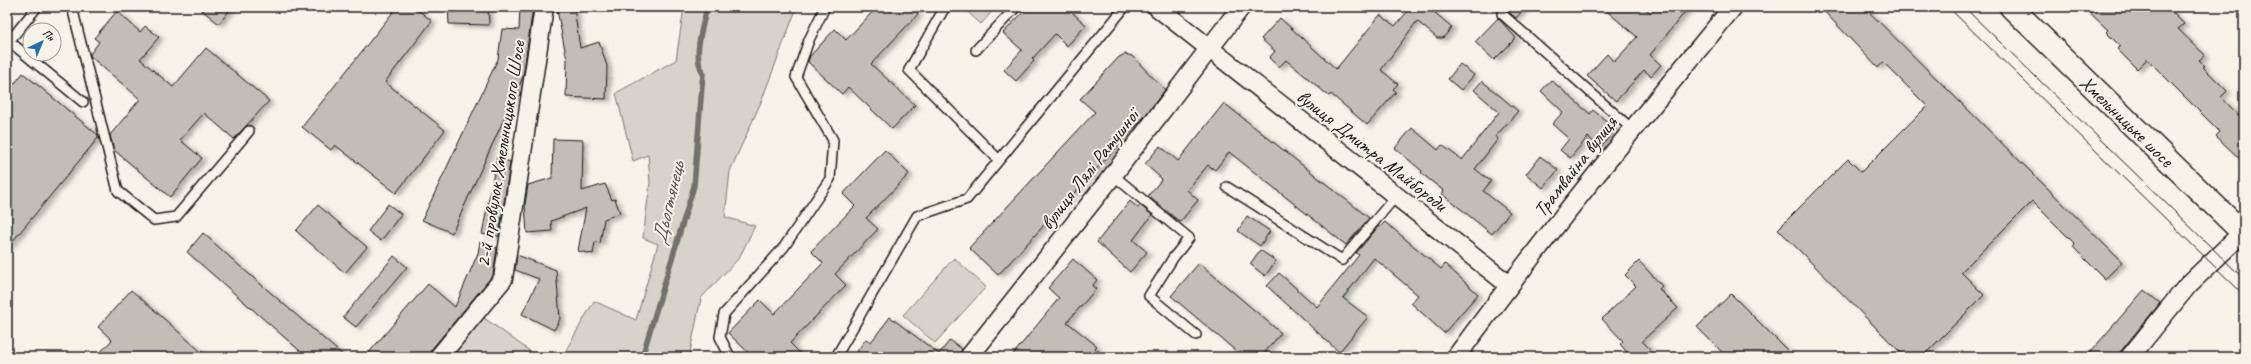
<svg xmlns="http://www.w3.org/2000/svg" width="2251" height="364" font-family="Caveat,sans-serif">
	<style>
		.green { fill: #d7d3cb; stroke: #7a7874 }
		.lines { fill: none; stroke-linecap: round; stroke-linejoin: round }
		.stream { stroke: #72716c; stroke-width: 5.5 }
		.building { fill: #c0beb5; stroke: #1c1c1c; filter: url(#shadow) }
		.service-casing { stroke: #1c1c1c; stroke-width: 12 }
		.minor-casing { stroke: #1c1c1c; stroke-width: 21 }
		.primary-casing { stroke: #1c1c1c; stroke-width: 25 }
		.service { stroke: #f7f3e8; stroke-width: 9 }
		.minor { stroke: #f7f3e8; stroke-width: 18 }
		.primary { stroke: #f7f3e8; stroke-width: 22 }
		.tram { stroke: #1c1c1c; stroke-width: 1 }
		.labels { text-anchor: middle; stroke-width: 4; stroke-linejoin: round; paint-order: stroke }
		.street-label { font-size: 20px; fill: #1c1c1c; stroke: #f7f3e8 }
		.water-label { font-size: 21px; font-style: italic; fill: #565452; stroke: #f7f3e8 }
	</style>
	<defs>
		<filter id="shadow"><feDropShadow dx="4.5" dy="2.5" stdDeviation="2" flood-color="#0004"/></filter>
	</defs>
	<rect width="100%" height="100%" fill="#f7f3e8"/>
	<filter id="ink" filterUnits="userSpaceOnUse"><feTurbulence type="fractalNoise" baseFrequency=".025" numOctaves="2"/><feDisplacementMap in="SourceGraphic" scale="8" xChannelSelector="R" yChannelSelector="G"/><feConvolveMatrix kernelMatrix="1 2 1 2 8 2 1 2 1" color-interpolation-filters="sRGB"/></filter>
	<g filter="url(#ink)">
		<!-- green -->
		<path class="green" d="M684,7H797L761,102L730,171L725,217L755,226L739,258L701,298L689,357H562L594,301L636,320L658,244L643,238L650,182L648,155L633,161L616,93L676,60Z
			M962,7H996L981,24Z
			M954,258L986,287L935,343L903,315Z
			M476,312L538,357H432Z"/>
		<g class="lines">
			<!-- stream -->
			<path class="stream" d="M642,357L694,186L703,73C692,56 703,26 707,7"/>
		</g>
		<!-- building -->
		<path class="building" d="M198,7H232L219,24Z
			M397,7H414L432,21L385,82L445,130L396,193L335,145L331,150L302,127Z
			M448,7H488L489,25L449,24Z
			M520,7H533L523,77L452,233L422,220L498,59L502,29L519,30Z
			M877,7H911L918,14L871,64L915,105L892,129L848,87L842,94L808,62L810,56L835,29L846,40Z
			M1028,7H1066L1086,25L1067,46L1055,34L1032,59L1034,61L1016,81L1004,70L1022,50L1003,33Z
			M1401,7H1428L1452,27L1443,38H1437L1417,21L1381,70L1398,84L1393,89L1396,92L1367,125L1331,94L1329,96L1286,60L1279,67L1269,58L1275,51L1261,39L1280,18L1336,69L1380,15L1395,26L1407,12Z
			M1509,7H1526L1516,18L1506,10Z
			M1602,7H1643L1651,13L1656,7H1689L1650,55L1661,65L1651,76L1644,70L1616,101L1587,76L1607,54L1614,62L1637,37Z
			M1820,7H1864L2122,262L2105,279L2073,247L2075,244L2032,201L1961,272L1984,295L1922,357H1905L1778,229L1848,159L1861,172L1927,106L1883,62L1878,68Z
			M2084,7H2167L2184,24L2178,29L2205,55L2199,60L2205,66L2203,67L2227,91L2221,97L2244,121V163L2216,136L2220,132L2147,59L2137,69L2117,49L2120,46L2106,32L2108,30Z
			M574,8L580,48L599,42L607,66L606,99L566,97L567,60L557,10Z
			M117,11L140,32L145,26L159,37L140,59L173,87L206,48L269,101L234,139L204,113L180,140L202,158L170,197L114,150L110,135L140,99L91,57L90,54L99,42L94,38Z
			M1498,18L1516,38L1494,60L1475,42Z
			M1125,54L1132,56L1165,90L1139,123L998,275L969,248L1095,112L1080,99L1119,57Z
			M1460,64L1474,75L1461,90L1448,79Z
			M23,73L98,135V138L7,248V93Z
			M1551,80L1590,114L1593,110L1616,129L1600,148L1588,137L1570,158L1560,150L1569,139L1552,124L1563,112L1541,91Z
			M1482,81L1518,111L1495,137L1498,139L1475,169L1491,181L1483,191L1510,212L1492,234L1442,194L1444,191L1421,173L1422,171L1395,148L1412,128L1438,150L1442,145L1462,160L1499,112L1474,90Z
			M1224,103L1369,218L1346,245L1229,152L1215,170L1208,165L1187,190L1198,200L1180,222L1148,196L1162,179L1145,164L1160,146L1178,161Z
			M553,139L583,140L582,191L605,184L612,200L615,199L620,213L604,219L600,243L595,242L593,254L578,251L586,208L551,221L552,231L527,233L525,204L528,185L552,178Z
			M885,150L909,174L866,218L878,229L835,274L846,285L790,343L804,357H753L728,333L760,300L774,314L823,263L811,251L855,206L843,194Z
			M1540,156L1558,170L1543,188L1526,174Z
			M497,157L510,162L499,236H492L482,234Z
			M1130,201L1138,208L1140,205L1152,215L1133,240L1147,252L1130,272L1097,242Z
			M388,204L401,214L381,241L368,231Z
			M318,205L367,247L345,273L296,231Z
			M1247,216L1270,231L1260,246L1238,231Z
			M1385,222L1441,269L1445,264L1478,294L1444,333L1411,303L1418,295L1374,258L1343,298L1368,317L1339,352L1267,286L1279,273L1317,307L1359,255L1356,253L1379,226L1380,227Z
			M203,233L242,268L345,357H307L187,252Z
			M480,242L497,248L493,275L431,350L429,357H365L428,284L455,307L478,253Z
			M1260,250L1276,261L1265,276L1250,264Z
			M517,255L556,270L560,319L554,330L522,314L539,279L515,270Z
			M394,256L407,267L356,327L343,317Z
			M1073,259L1097,280L1092,286L1096,289L1067,322L1097,346L1095,348L1105,357H1011L1059,298L1048,288Z
			M1639,261L1662,286L1659,289L1678,308L1642,341L1650,349L1642,357H1631L1620,344L1623,341L1602,319L1636,286L1625,275Z
			M1199,263L1281,333L1261,357H1243L1171,296Z
			M131,290L144,301L207,357H96L112,340L98,327Z
			M2144,290L2160,303L2116,357H2086Z
			M1731,294L1794,357H1727L1697,327Z
			M890,317L939,354L950,340L962,349L959,357H860L862,355L857,351L866,339L871,342Z"/>
		<g class="lines">
			<!-- service casing -->
			<g class="service-casing">
				<path id="service" d="M72,7L118,191L154,220L176,217L249,131
					M945,7L909,70L999,160
					M1502,14L1632,129
					M9,41L83,102
					M7,44L37,7
					M976,50L1016,7
					M1113,175L1189,238L1173,258L1149,296L1196,335
					M1227,187L1342,260L1396,196
					M730,357L720,337L724,314L784,247L830,179L833,140L796,77L809,40L825,7
					M840,357L837,355L917,216L967,199L1125,7"/>
			</g>
			<!-- minor casing -->
			<g class="minor-casing">
				<path id="minor" d="M1157,7L1509,285
					M439,357L503,279L544,7
					M969,357L1113,175L1241,7
					M1456,357C1544,237 1638,122 1733,7
					M2130,357L2188,285L2242,233"/>
			</g>
			<!-- primary casing -->
			<g class="primary-casing">
				<path id="primary" d="M2011,7L2244,234"/>
			</g>
			<!-- service -->
			<use href="#service" class="service"/>
			<!-- minor -->
			<use href="#minor" class="minor"/>
			<!-- primary -->
			<use href="#primary" class="primary"/>
			<!-- tram -->
			<path class="tram" d="M1948,7L2244,295
				M1964,7L2244,279"/>
		</g>
	</g>
	<g class="labels">
		<!-- street labels -->
		<g class="street-label">
			<text transform="translate(2127 121) rotate(44)" y="7">Хмельницьке шосе</text>
			<text transform="translate(1372 150) rotate(38)" y="7">вулиця Дмитра Майбороди</text>
			<text transform="translate(500 154) rotate(-81)" y="7">2-й провулок Хмельницького Шосе</text>
			<text transform="translate(1575 166) rotate(-52)" y="7">Трамвайна вулиця</text>
			<text transform="translate(1089 169) rotate(-52)" y="7">вулиця Лялі Ратушної</text>
		</g>
		<!-- water labels -->
		<g class="water-label">
			<text transform="translate(668 203) rotate(-77)" y="7">Дьогтянець</text>
		</g>
	</g>
	<!-- margin -->
	<rect width="2251" height="364" fill="none" stroke="#f7f3e8" stroke-width="24"/>
	<rect x="12" y="12" width="2227" height="340" fill="none" stroke="#1c1c1c" stroke-width="1.5" filter="url(#ink)"/>
	<!-- north arrow -->
	<g transform="translate(42 42) rotate(44)"><circle r="19" fill="#f7f3e8" stroke="#9f9d96"/>
	<path d="M0-3L7 15L0 10L-7 15Z" fill="#1f6fb2"/>
	<text y="-6" font-size="11" font-weight="bold" text-anchor="middle" fill="#1c1c1c">Пн</text>
	</g>
</svg>
